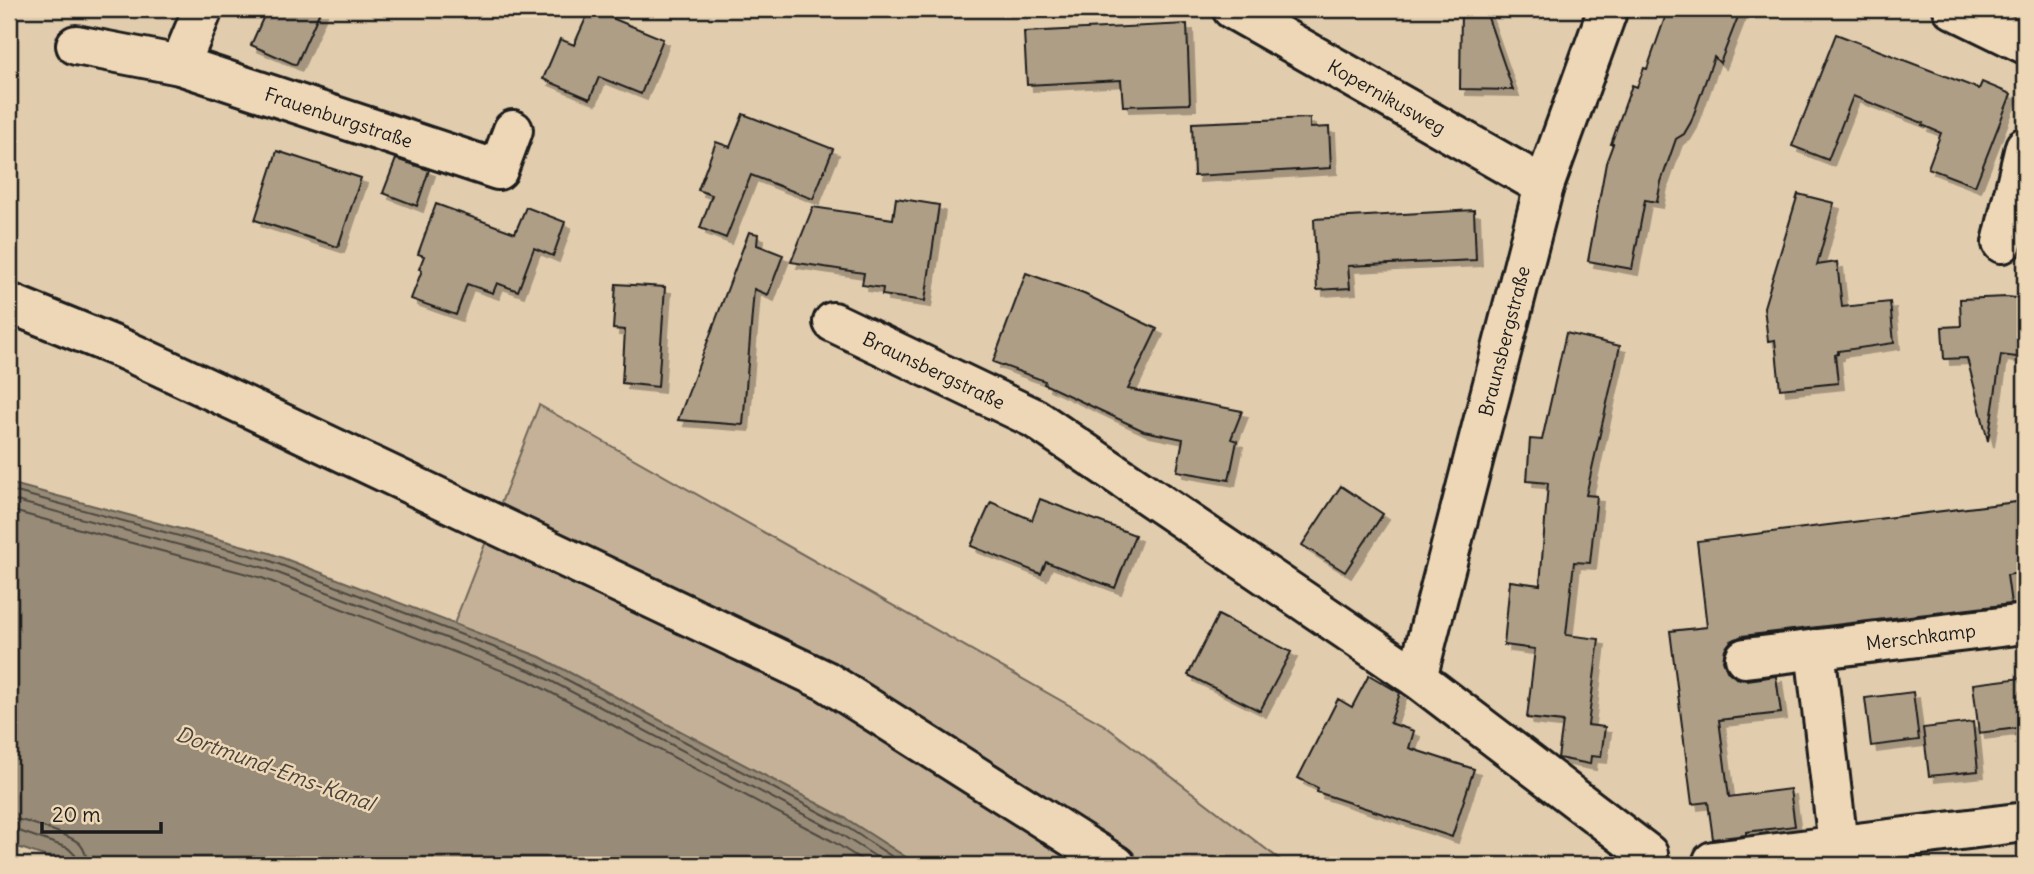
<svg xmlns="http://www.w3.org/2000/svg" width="2034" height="874" font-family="Delius,sans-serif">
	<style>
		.green { fill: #c4b197; stroke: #70665a; stroke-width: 2 }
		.water { fill: #988b77; stroke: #665f53; stroke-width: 2 }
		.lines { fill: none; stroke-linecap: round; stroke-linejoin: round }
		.shore { stroke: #4e4840; stroke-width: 2 }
		.building { fill: #ae9e86; stroke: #1c1c1c; stroke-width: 2; filter: url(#shadow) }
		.minor-casing { stroke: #1c1c1c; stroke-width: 44 }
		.minor { stroke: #eed7b6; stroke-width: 38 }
		.labels { text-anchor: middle; stroke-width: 5; stroke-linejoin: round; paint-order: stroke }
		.street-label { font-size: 19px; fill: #1c1c1c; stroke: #eed7b6 }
		.water-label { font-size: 21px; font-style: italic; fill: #47433c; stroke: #eed7b6 }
	</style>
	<defs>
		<filter id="shadow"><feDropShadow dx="6" dy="6" stdDeviation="0" flood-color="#0004"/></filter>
	</defs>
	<rect width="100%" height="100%" fill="#e1ccad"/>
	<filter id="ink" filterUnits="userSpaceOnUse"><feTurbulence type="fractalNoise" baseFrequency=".0143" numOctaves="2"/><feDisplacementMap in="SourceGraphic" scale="14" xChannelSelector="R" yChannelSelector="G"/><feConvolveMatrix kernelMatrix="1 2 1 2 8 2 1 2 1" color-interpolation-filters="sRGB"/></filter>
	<g filter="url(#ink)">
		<!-- green -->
		<path class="green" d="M539,405L1104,725L1287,865H918L845,818L540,657L454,624Z"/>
		<!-- water -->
		<path class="water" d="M9,483L270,553L540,657L845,818L918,865H70L9,844Z"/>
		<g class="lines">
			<!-- shore -->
			<path class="shore" d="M9,490L268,560L537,664L842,824L905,865
				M9,499L265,568L534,672L837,832L889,865
				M9,510L262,578L529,681L832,841L870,865
				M9,818C22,819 71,835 80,844C85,850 87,857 87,865
				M9,829L16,830L68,848L75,855L77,865"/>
		</g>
		<!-- building -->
		<path class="building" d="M267,9H321L296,65L251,45Z
			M590,9L663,39L641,94L599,77L590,99L543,79L560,39L574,45Z
			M1461,9H1485L1513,90L1460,89Z
			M1668,9H1741L1720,63L1714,57L1691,122L1684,134L1676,139L1661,182L1657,202L1645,200L1632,269L1588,261L1606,163L1613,144H1611L1632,85L1637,87L1644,68L1647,69Z
			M1187,24L1190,104L1123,106L1121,80L1027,85L1024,32Z
			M1836,34L1979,89L1982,82L2011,94L1975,186L1928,168L1941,133L1922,125L1923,123L1853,96L1828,160L1792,146Z
			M743,114L833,149L813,199L751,175L726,238L700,228L712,195L698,190L716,142L730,147Z
			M1310,118V128L1329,127L1331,168L1194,176L1192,123Z
			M277,151L361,178L338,247L255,220Z
			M396,159L429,170L417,206L383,193Z
			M1798,194L1834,203L1817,265L1837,262L1842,307L1890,302L1894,343L1838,351V354L1835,355L1838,383L1780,389L1775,340L1768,341L1764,307Z
			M896,198L939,205L925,301L882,295L883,288L862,285L864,273L791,262L813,207L893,219Z
			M436,204L515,233L526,207L565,222L553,256L534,248L518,291L497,283L493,293L467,284L456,315L411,299L422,270L419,269L424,256L418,254Z
			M1474,210L1476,260L1348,266L1350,288L1317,290L1314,219Z
			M749,232L758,234L757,245L783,255L768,295L754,289L743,425L678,420Z
			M1026,273L1084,294L1157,329L1128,389L1242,411L1231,439L1237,441L1229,480L1177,471L1183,439L1144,431L1044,384L1045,381L993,362Z
			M616,284L665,287L658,387L622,383L625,330L613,329Z
			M2007,297L2025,299V358L2001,355L1988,441L1967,358L1944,359L1942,327L1961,326L1960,299Z
			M1566,333L1620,346L1586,495L1597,496L1590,563L1574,562L1566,635L1599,639L1588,725L1605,727L1601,757L1591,756L1590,764L1558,758L1563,722L1527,718L1535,649L1504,645L1510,581L1540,585L1548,483L1527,481L1530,439L1542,440Z
			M1341,486L1383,514L1345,572L1302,545Z
			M1040,499L1135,535L1115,588L1046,562L1041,574L971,546L991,502L1032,520Z
			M2025,501V572L2007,575L2011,604L1742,636L1731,641L1725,649L1723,660L1727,671L1736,678L1747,680L1776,676L1781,713L1719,720L1729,797L1790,789L1795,826L1746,832V835L1713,839L1708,802L1692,804L1670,631L1707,627L1697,541Z
			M1218,615L1291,652L1260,711L1188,675Z
			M1369,675L1400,693L1390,723L1414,731L1409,748L1474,769L1452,837L1317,792L1318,788L1298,778L1338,699L1352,707Z
			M2021,678L2025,709V727L1979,733L1973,684Z
			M1913,692L1919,740L1871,746L1865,698Z
			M1973,722L1978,771L1929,776L1923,728Z"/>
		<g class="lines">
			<!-- minor casing -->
			<g class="minor-casing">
				<g id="minor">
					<path id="s1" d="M1232,9L1544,186"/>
					<path d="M1953,9L2025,44"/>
					<path id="s2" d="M76,45L180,65L498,170L513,130"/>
					<path d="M180,65L203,9"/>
					<path d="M2002,243L2025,147"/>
					<path d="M9,303L125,350L239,403L826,681L1116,865"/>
					<path id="s3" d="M833,322L1034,418L1417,678L1648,854"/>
					<path d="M1815,649L1838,845"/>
					<path id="s4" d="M1745,658L2025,624"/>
					<path id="s5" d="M1417,678L1544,186L1608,9"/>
					<path d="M1713,861L2025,822"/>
				</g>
			</g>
			<!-- minor -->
			<use href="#minor" class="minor"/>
		</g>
	</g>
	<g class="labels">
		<!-- street labels -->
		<g class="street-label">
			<text dy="7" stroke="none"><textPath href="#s1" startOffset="178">Kopernikusweg</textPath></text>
			<text dy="7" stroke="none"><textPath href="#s2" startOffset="273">Frauenburgstraße</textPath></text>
			<text dy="7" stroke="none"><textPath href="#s5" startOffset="348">Braunsbergstraße</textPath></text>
			<text dy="7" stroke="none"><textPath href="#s3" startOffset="112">Braunsbergstraße</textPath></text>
			<text dy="7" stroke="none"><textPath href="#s4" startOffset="177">Merschkamp</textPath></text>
		</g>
		<!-- water labels -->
		<g class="water-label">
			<text transform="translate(275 769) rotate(20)" y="7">Dortmund-Ems-Kanal</text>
		</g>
	</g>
	<!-- margin -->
	<rect width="2034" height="874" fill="none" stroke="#eed7b6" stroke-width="35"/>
	<rect x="18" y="18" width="1999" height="839" fill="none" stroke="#1c1c1c" stroke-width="2.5" filter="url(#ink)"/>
	<!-- scale -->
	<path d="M42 822v10h119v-10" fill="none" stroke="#1c1c1c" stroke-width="3.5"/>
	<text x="52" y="822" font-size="21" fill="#1c1c1c" stroke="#eed7b6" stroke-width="5" paint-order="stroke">20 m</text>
</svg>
